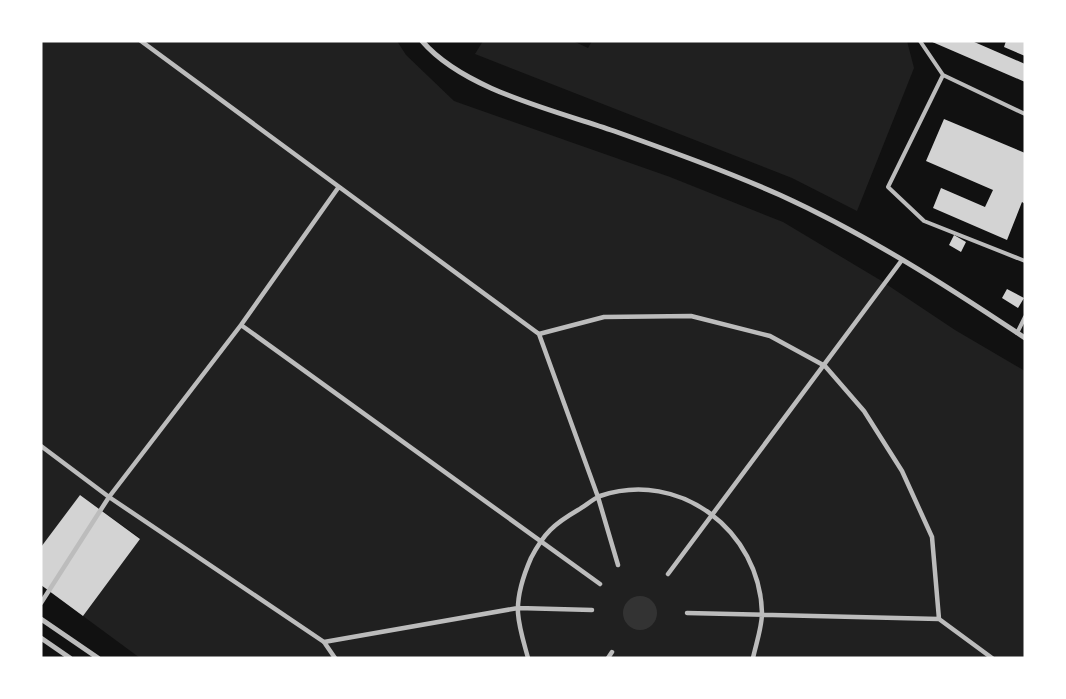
<svg xmlns="http://www.w3.org/2000/svg" width="1066" height="699" font-family="Georgia,serif">
	<style>
		.green { fill: #202020 }
		.water { fill: #333 }
		.building { fill: #d3d3d3 }
		.lines { fill: none; stroke-linecap: round; stroke-linejoin: round }
		.service { stroke: #bcbcbc; stroke-width: 4 }
		.pedestrian { stroke: #bcbcbc; stroke-width: 4.5 }
		.minor { stroke: #bcbcbc; stroke-width: 5 }
	</style>
	<rect width="100%" height="100%" fill="#111"/>
	<!-- green -->
	<path class="green" d="M41,41H397L406,55L454,101L670,177L783,222L880,280L955,330L1025,371V658H140L83,616L140,538L80,495L41,547Z
		M483,41H573L588,48L592,41H907L914,68L857,211L792,178L475,54Z"/>
	<!-- water -->
	<path class="water" d="M623 613a17 17 0 1 1 34 0a17 17 0 1 1-34 0Z"/>
	<!-- building -->
	<path class="building" d="M930,41H972L1025,64V82Z
		M1006,41H1025V56L1004,47Z
		M944,119L1025,153V204L1022,202L1007,240L933,208L941,188L985,207L993,190L926,161Z
		M954,235L966,242L961,252L949,245Z
		M1007,289L1024,298L1018,308L1002,298Z
		M80,495L140,539L83,616L41,585V547Z"/>
	<g class="lines">
		<!-- service -->
		<path class="service" d="M920,41L943,75L1025,114
			M943,75L888,187L924,221L1025,261
			M1017,333L1025,317"/>
		<!-- pedestrian -->
		<path class="pedestrian" d="M141,41L539,334L598,497L618,565
			M241,325L600,584
			M539,334L604,317L691,316L770,336L825,366L864,411L902,471L932,537L939,619
			M41,446L109,497L324,642L335,658
			M668,574L902,260
			M41,603L109,497L241,325L338,188
			M687,613L939,619L992,658
			M324,642L518,608L592,610
			M528,658C524,643 519,628 518,613C517,595 524,574 531,558C544,533 554,524 578,510C585,506 593,499 600,496C680,469 760,531 762,613C762,627 756,644 753,658
			M608,658L612,652"/>
		<!-- minor -->
		<path class="minor" d="M422,41C464,90 554,110 614,131C670,151 726,171 780,195C866,234 947,286 1025,338
			M41,619L98,658
			M41,638L70,658"/>
	</g>
	<!-- border -->
	<rect width="1066" height="699" fill="none" stroke="#ffffff" stroke-width="85"/>
</svg>
